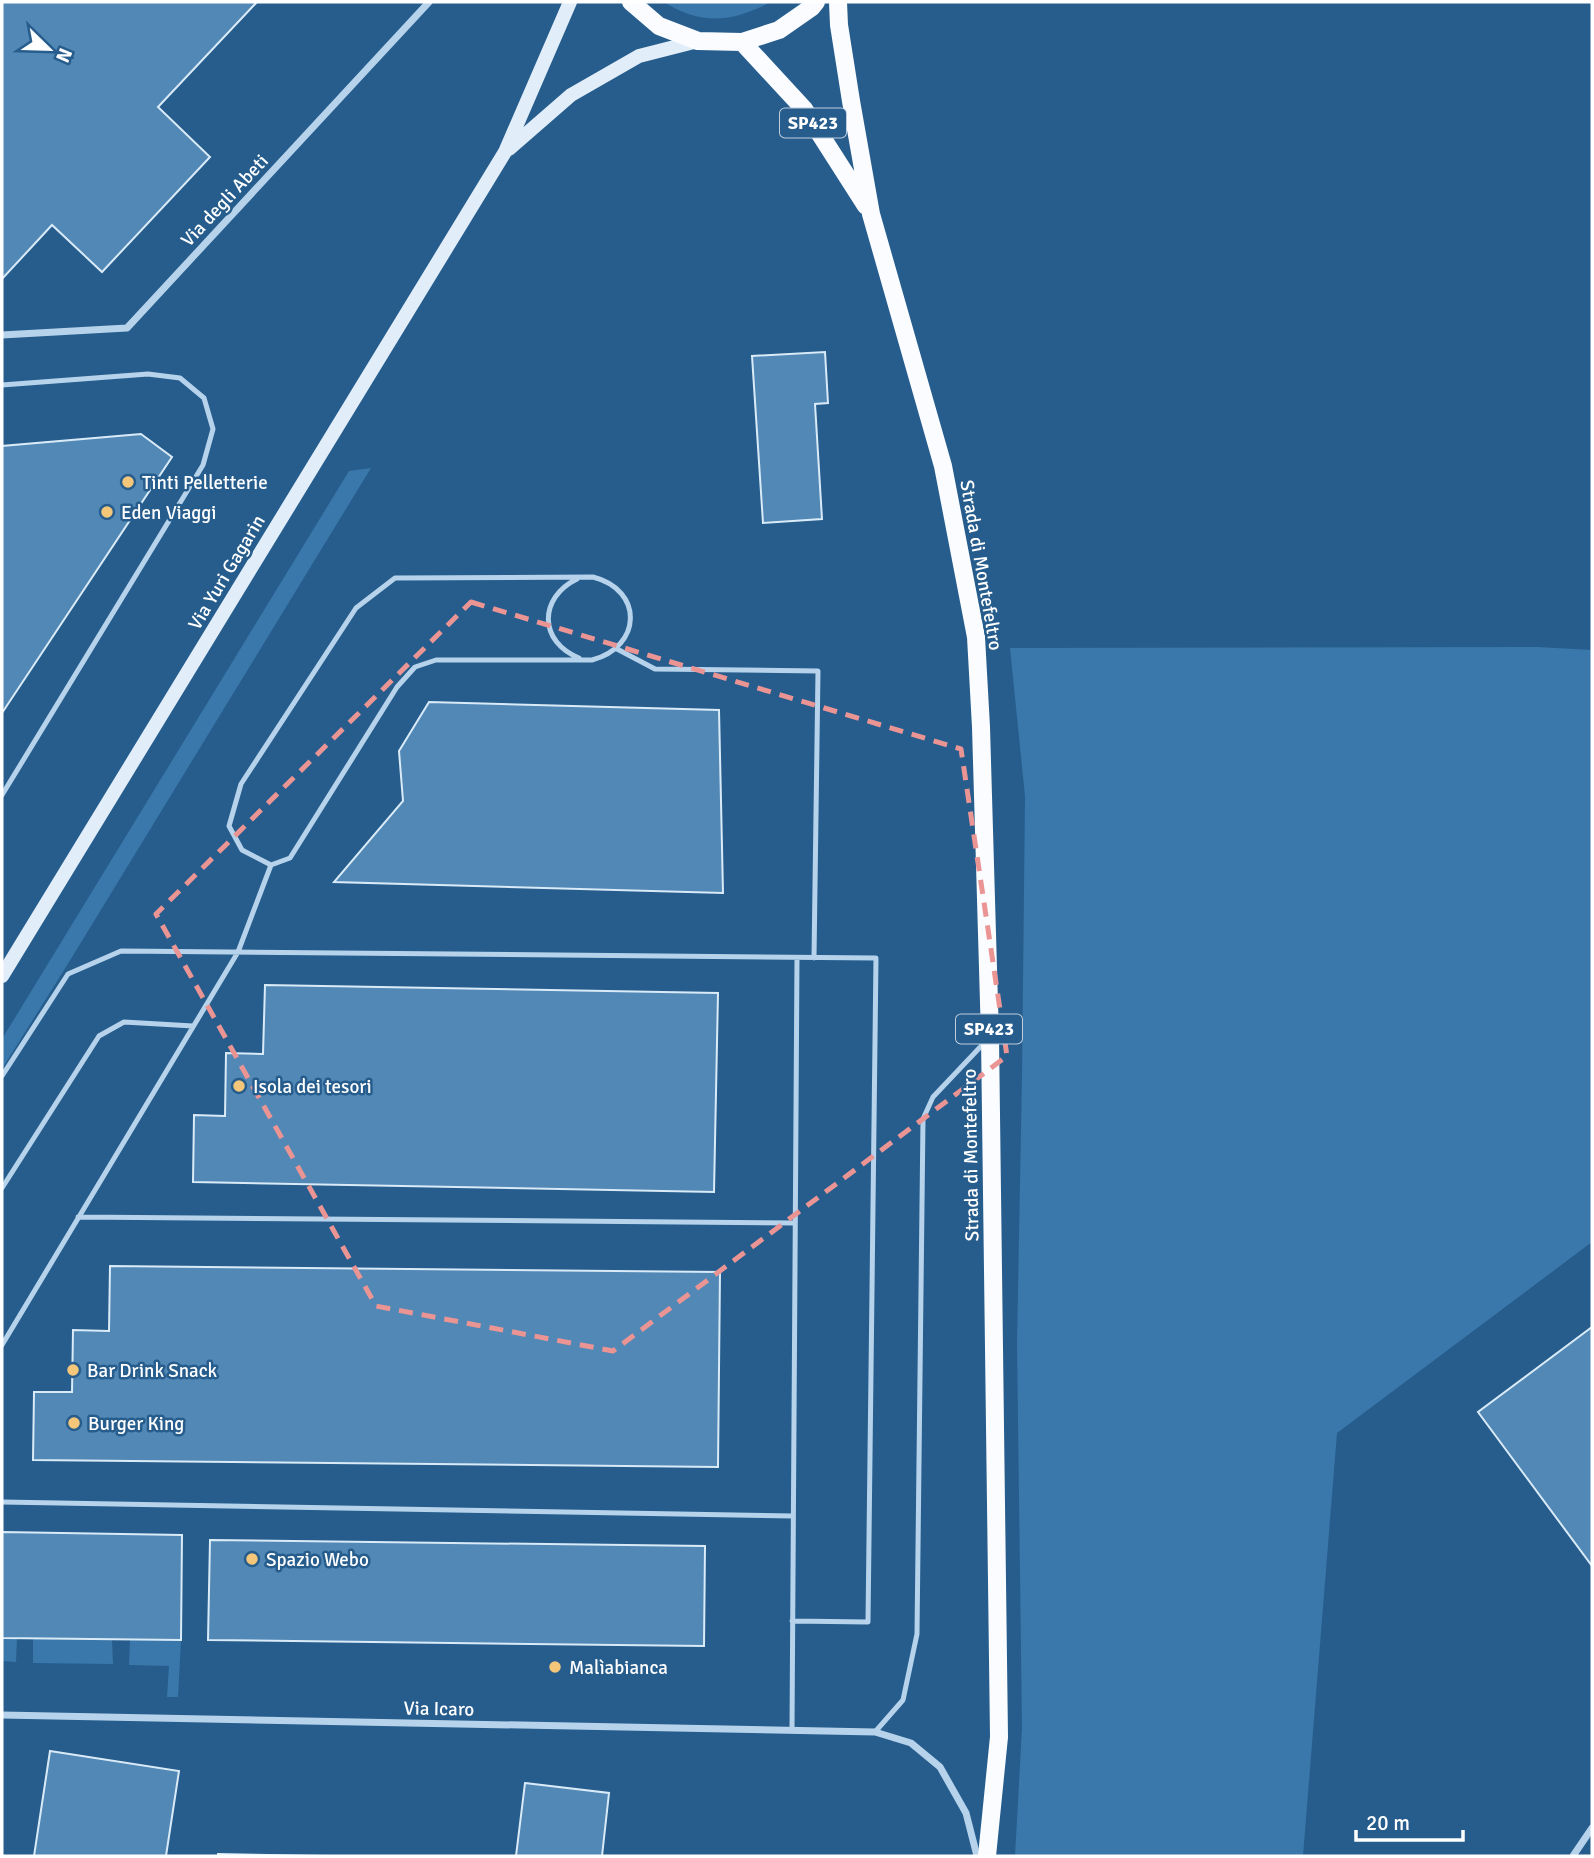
<svg xmlns="http://www.w3.org/2000/svg" width="1594" height="1858" font-family="Signika,sans-serif">
	<style>
		.green { fill: #3a77aa }
		.building { fill: #5288b6; stroke: #daebf8; stroke-width: 2 }
		.lines { fill: none; stroke-linecap: round; stroke-linejoin: round }
		.service { stroke: #b6d3eb; stroke-width: 5 }
		.minor { stroke: #b6d3eb; stroke-width: 7 }
		.secondary { stroke: #e1edf9; stroke-width: 14 }
		.primary { stroke: #fafcff; stroke-width: 18 }
		.marked { fill: none; stroke: #ea9494; stroke-width: 5; stroke-dasharray: 14 9; stroke-linejoin: round }
		.poi-dot { fill: #f4c67a; stroke: #265d8d; stroke-width: 2.5 }
		.labels { text-anchor: middle; stroke-width: 5; stroke-linejoin: round; paint-order: stroke }
		.shield { fill: #265d8d; stroke: #becedd; stroke-width: 2 }
		.shield-label { font-size: 18px; font-weight: bold; fill: #fff }
		.street-label { font-size: 19px; fill: #fff; stroke: #265d8d }
		.poi-label { font-size: 19px; fill: #fff; stroke: #265d8d; text-anchor: start }
	</style>
	<rect width="100%" height="100%" fill="#265d8d"/>
	<!-- green -->
	<path class="green" d="M664,2H771C732,22 702,26 664,2Z
		M371,468L66,967L2,1069V1039L349,471Z
		M1537,647L1592,650V1242L1337,1433L1303,1856H1015L1022,1728L1017,1344L1022,1076L1025,796L1010,648Z
		M2,1638H17L16,1662L2,1661Z
		M33,1638L112,1639L113,1664L33,1663Z
		M130,1639L181,1640L178,1697H167L169,1666L129,1665Z"/>
	<!-- building -->
	<path class="building" d="M2,2H257L158,107L210,157L102,272L52,225L2,279Z
		M825,352L828,403L815,404L822,519L763,523L752,356Z
		M141,434L172,457L2,713V446Z
		M429,702L719,710L723,893L334,882L403,801L399,751Z
		M265,985L718,993L714,1192L193,1182L194,1115L225,1116L226,1053L263,1054Z
		M110,1266L720,1272L718,1467L33,1460L34,1392H72L73,1330L109,1331Z
		M1592,1327V1566L1478,1412Z
		M2,1532L182,1535L181,1640L2,1638Z
		M210,1540L705,1546L704,1646L208,1640Z
		M50,1751L179,1771L166,1856H34Z
		M525,1783L609,1793L602,1856H516Z
		M218,1854L324,1856H218Z"/>
	<g class="lines">
		<!-- service -->
		<path class="service" d="M2,385L148,374L180,378L204,398L213,429L203,465L2,795
			M593,577C644,590 642,647 592,660H436L415,667L397,687L290,858L271,865L242,850L229,826L241,784L356,608L395,578Z
			M577,579C538,598 539,642 579,658
			M617,649L655,669L818,671L814,958
			M2,1076L68,974L121,951L876,958L868,1622L792,1621
			M2,1188L99,1036L124,1022L193,1026
			M78,1217L795,1223
			M2,1345L238,952L271,865
			M2,1502L793,1516
			M792,1730L797,958
			M875,1732L903,1700L917,1634L923,1119L933,1097L985,1042"/>
		<!-- minor -->
		<path class="minor" d="M2,335L127,328L429,2
			M2,1715L875,1732L911,1743L940,1767L966,1813L977,1856
			M1573,1856L1592,1828"/>
		<!-- secondary -->
		<path class="secondary" d="M509,149L571,95L639,56L698,41
			M2,976L505,152L570,2"/>
		<!-- primary -->
		<path class="primary" d="M631,2L659,26L698,41L742,42L779,30L812,7L816,2
			M838,2L839,25L851,101L871,214L943,466L976,637L981,727L990,1037L999,1737L987,1856
			M742,42L804,109L866,206"/>
	</g>
	<!-- marked area -->
	<path class="marked" d="M471,602L961,749L1007,1056L613,1351L376,1306L156,914Z"/>
	<!-- markers -->
	<g class="poi-dot">
		<circle cx="128" cy="482" r="7"/>
		<circle cx="107" cy="512" r="7"/>
		<circle cx="239" cy="1086" r="7"/>
		<circle cx="73" cy="1370" r="7"/>
		<circle cx="74" cy="1423" r="7"/>
		<circle cx="252" cy="1559" r="7"/>
		<circle cx="555" cy="1667" r="7"/>
	</g>
	<g class="labels">
		<!-- shield labels -->
		<g class="shield">
			<rect x="780" y="108.5" width="66" height="29" rx="5"/>
			<rect x="956" y="1014.5" width="66" height="29" rx="5"/>
		</g>
		<g class="shield-label">
			<text x="813" y="129">SP423</text>
			<text x="989" y="1035">SP423</text>
		</g>
		<!-- street labels -->
		<g class="street-label">
			<text transform="translate(224 200) rotate(-47)" y="7">Via degli Abeti</text>
			<text transform="translate(982 565) rotate(80)" y="7">Strada di Montefeltro</text>
			<text transform="translate(226 572) rotate(-59)" y="7">Via Yuri Gagarin</text>
			<text transform="translate(970 1155) rotate(-91)" y="7">Strada di Montefeltro</text>
			<text transform="translate(439 1708) rotate(1)" y="7">Via Icaro</text>
		</g>
		<!-- poi labels -->
		<g class="poi-label">
			<text x="142" y="489">Tinti Pelletterie</text>
			<text x="121" y="519">Eden Viaggi</text>
			<text x="253" y="1093">Isola dei tesori</text>
			<text x="87" y="1377">Bar Drink Snack</text>
			<text x="88" y="1430">Burger King</text>
			<text x="266" y="1566">Spazio Webo</text>
			<text x="569" y="1674">Malìabianca</text>
		</g>
	</g>
	<!-- border -->
	<rect width="1594" height="1858" fill="none" stroke="#ffffff" stroke-width="7"/>
	<!-- north arrow -->
	<g transform="translate(49 49) rotate(113)" stroke="#265d8d" stroke-width="5" paint-order="stroke">
	<path d="M0-5L12 26L0 18L-12 26Z" fill="#ffffff"/>
	<text y="-10" font-size="19" font-weight="bold" text-anchor="middle" fill="#ffffff">N</text>
	</g>
	<!-- scale -->
	<path d="M1356 1830v10h107v-10" fill="none" stroke="#ffffff" stroke-width="3.5"/>
	<text x="1366" y="1830" font-size="21" fill="#ffffff" stroke="#265d8d" stroke-width="5" paint-order="stroke">20 m</text>
</svg>
